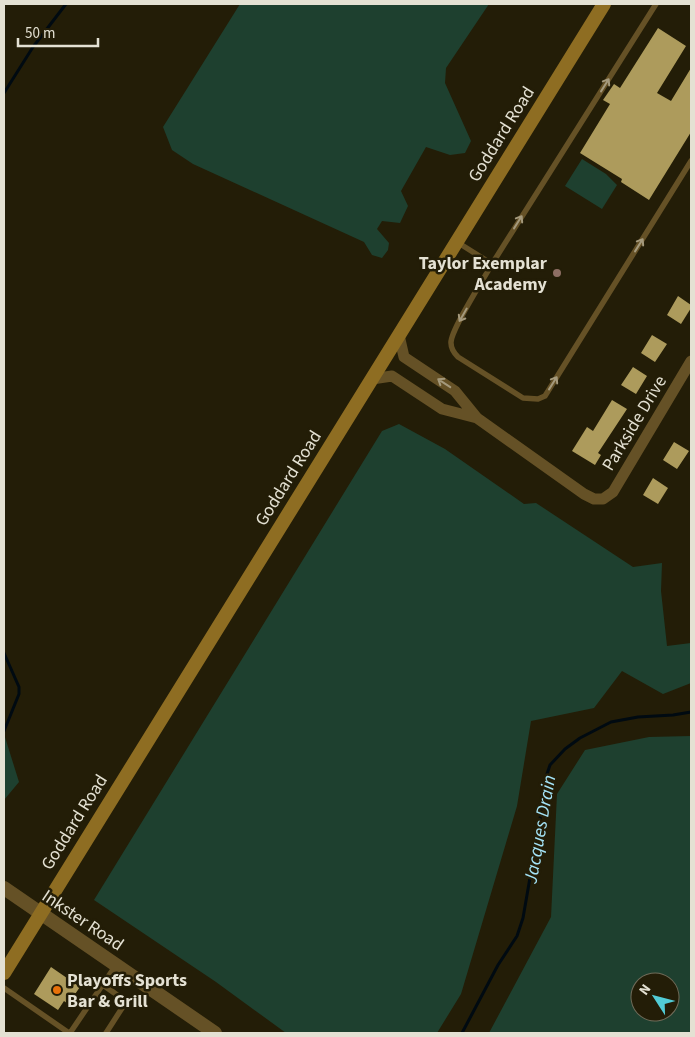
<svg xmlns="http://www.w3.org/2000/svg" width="695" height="1037" font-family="'Source Sans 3',sans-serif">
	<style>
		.green { fill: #1e402f; fill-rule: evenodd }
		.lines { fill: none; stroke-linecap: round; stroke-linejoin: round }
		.stream { stroke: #000a11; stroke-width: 3 }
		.building { fill: #ad9b5c }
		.service { stroke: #655126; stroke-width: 5.5 }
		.minor { stroke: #655126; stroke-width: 11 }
		.tertiary { stroke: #655126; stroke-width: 14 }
		.secondary { stroke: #8e6d22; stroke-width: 14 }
		.oneway { stroke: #a4997c }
		.education-dot { fill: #8d6e63; stroke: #231d07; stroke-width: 2 }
		.food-dot { fill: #e8710a; stroke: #231d07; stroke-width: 2 }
		.labels { text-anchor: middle; stroke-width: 5; stroke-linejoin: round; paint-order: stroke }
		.street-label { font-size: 18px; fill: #e4e1d3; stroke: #231d07 }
		.poi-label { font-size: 18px; font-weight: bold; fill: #e4e1d3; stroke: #231d07; text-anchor: end }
		.water-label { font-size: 19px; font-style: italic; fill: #a4e3f6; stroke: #231d07 }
	</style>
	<rect width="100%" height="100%" fill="#231d07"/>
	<!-- green -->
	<path class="green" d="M240,4H489L446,68L445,83L471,141L465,153L450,155L426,147L401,191L408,206L400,223L382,221L377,229L389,243L388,250L382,258L372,255L364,242L193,164L172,150L163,127Z
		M582,159L606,174L617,185L602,209L565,186Z
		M399,424L445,449L524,504L536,503L633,567L662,563L661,591L667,646L691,643V683L663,694L622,671L594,708L531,721L517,806L461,994L437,1033H286L216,982L94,900L382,431Z
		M4,734L19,782L4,800Z
		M691,736V1033H489L551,917L557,794L585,750L649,737ZM640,982H670V1012H640Z"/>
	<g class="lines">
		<!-- stream -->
		<path class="stream" d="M4,93L33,47L66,4
			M4,653L19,687V694L4,731
			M462,1033L498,965L517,936L523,918L540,820L544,783L550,765L565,749L580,738L611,722L638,717L673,715L691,712"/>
	</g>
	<!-- building -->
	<path class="building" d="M658,28L686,46L657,93L671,101L691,68V132L649,200L621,182L622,179L580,153L610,104L603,100L614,84L620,88Z
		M678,296L691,305V308L681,324L667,315Z
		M652,335L667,344L655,362L641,353Z
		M633,367L647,376L636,394L621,385Z
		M612,400L627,409L598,453L601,455L595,465L572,451L587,427L593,431Z
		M674,442L689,451L677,469L663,460Z
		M653,478L668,488L658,504L643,495Z
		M51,967L80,987L68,1004L64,1001L58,1010L34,994Z"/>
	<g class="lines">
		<!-- service -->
		<path class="service" d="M457,242L492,264C485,277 450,331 451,343C451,349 454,353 458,357L523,398L538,399L545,396L691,161
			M492,264L656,4
			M103,985C110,991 123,996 124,1005L106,1033
			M4,988L69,1033
			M70,1033L116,965"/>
		<!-- minor -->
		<path class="minor" d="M399,335L404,357L455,391L477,418L584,494L594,499H603L613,492L691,361
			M372,379L392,376L442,409L477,418"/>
		<!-- tertiary -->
		<path class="tertiary" d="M4,888L215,1033"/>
		<!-- secondary -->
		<path class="secondary" d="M4,973L604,4"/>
	</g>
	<!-- one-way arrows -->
	<defs><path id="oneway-shaft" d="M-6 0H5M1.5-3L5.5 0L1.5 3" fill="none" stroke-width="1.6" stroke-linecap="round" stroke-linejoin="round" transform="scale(1.25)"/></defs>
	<g class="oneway">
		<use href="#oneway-shaft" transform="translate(605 85) rotate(-58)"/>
		<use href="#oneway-shaft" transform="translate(518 222) rotate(-58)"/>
		<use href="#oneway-shaft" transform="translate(639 245) rotate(-58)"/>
		<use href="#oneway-shaft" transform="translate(463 315) rotate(120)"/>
		<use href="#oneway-shaft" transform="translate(444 383) rotate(-147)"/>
		<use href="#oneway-shaft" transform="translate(553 383) rotate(-58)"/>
	</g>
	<!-- markers -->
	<circle class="education-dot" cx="557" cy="273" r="5"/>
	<circle class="food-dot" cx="57" cy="990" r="5"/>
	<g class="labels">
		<!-- street labels -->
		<g class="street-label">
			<text transform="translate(501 134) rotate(-58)" y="6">Goddard Road</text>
			<text transform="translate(634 423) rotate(-59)" y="6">Parkside Drive</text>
			<text transform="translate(288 478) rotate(-58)" y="6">Goddard Road</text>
			<text transform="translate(74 822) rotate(-58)" y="6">Goddard Road</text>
			<text transform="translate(83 920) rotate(34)" y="6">Inkster Road</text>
		</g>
		<!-- poi labels -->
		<g class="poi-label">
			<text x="547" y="269">Taylor Exemplar<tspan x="547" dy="21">Academy</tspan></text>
			<text x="67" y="986" text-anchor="start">Playoffs Sports<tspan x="67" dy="21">Bar &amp; Grill</tspan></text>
		</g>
		<!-- water labels -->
		<g class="water-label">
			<text transform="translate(539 829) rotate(-80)" y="7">Jacques Drain</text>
		</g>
	</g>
	<!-- border -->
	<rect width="695" height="1037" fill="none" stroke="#e4e1d3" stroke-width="10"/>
	<!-- north arrow -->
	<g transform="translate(655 997) rotate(306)"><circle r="24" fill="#231d07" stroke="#706b59"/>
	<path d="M0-4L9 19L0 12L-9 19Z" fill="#52ccd6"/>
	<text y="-8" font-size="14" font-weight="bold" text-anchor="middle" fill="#e4e1d3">N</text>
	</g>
	<!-- scale -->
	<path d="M18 38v8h80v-8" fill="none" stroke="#e4e1d3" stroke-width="2.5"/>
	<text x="25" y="38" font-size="15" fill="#e4e1d3" stroke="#231d07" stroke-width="4" paint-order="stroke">50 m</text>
</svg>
